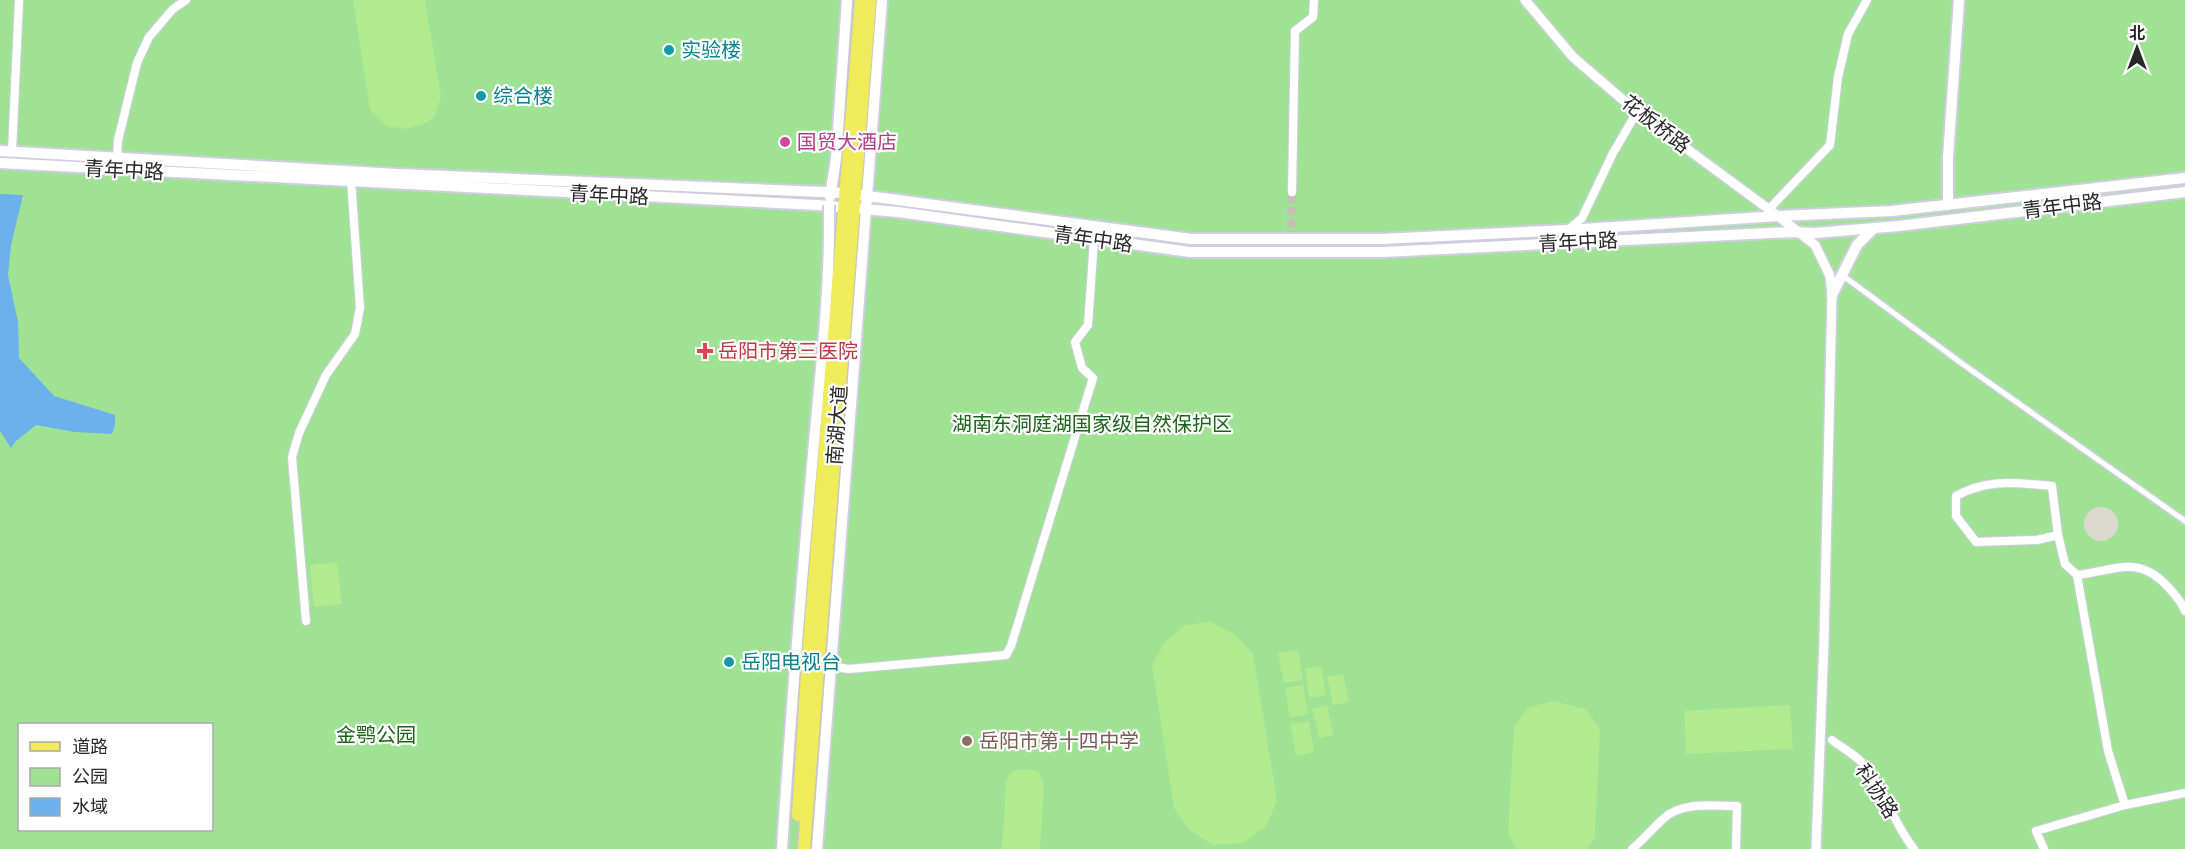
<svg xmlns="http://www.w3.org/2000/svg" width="2185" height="849" font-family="Karla,'Noto Sans SC',sans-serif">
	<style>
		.green { fill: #9fe294; fill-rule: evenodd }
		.pitch { fill: #b2ea90 }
		.plaza { fill: #dbd9d0 }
		.water { fill: #6ab1ee }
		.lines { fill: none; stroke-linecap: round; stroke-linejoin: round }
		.minor-tunnel { stroke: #c4c0b6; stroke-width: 8; stroke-dasharray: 8 4; stroke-linecap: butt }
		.pedestrian-casing { stroke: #cecee1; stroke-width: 8 }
		.minor-casing { stroke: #cecee1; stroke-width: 10 }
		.tertiary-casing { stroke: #cecee1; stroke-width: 12 }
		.secondary-casing { stroke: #cecee1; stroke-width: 14 }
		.primary-casing { stroke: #c7c7c7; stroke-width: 15 }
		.pedestrian { stroke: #fff; stroke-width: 5 }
		.minor { stroke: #fff; stroke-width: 8 }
		.tertiary { stroke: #fff; stroke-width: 9 }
		.secondary { stroke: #fff; stroke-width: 10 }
		.primary { stroke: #f0eb58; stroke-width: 12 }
		.secondary-bridge-casing { stroke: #cecee1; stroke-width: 14; stroke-linecap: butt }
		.secondary-bridge { stroke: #fff; stroke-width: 10 }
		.culture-dot { fill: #0f9aa8; stroke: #fff; stroke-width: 2 }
		.hotel-dot { fill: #d1479c; stroke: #fff; stroke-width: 2 }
		.health-dot { fill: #e0444e; stroke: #fff; stroke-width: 2 }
		.education-dot { fill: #8d6e63; stroke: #fff; stroke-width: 2 }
		.labels { text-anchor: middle; stroke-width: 4.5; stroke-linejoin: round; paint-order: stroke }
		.culture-label { font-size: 20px; fill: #0d838f; stroke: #fff; text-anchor: start }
		.street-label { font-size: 20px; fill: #282828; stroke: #fff }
		.hotel-label { font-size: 20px; fill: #b23c85; stroke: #fff; text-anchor: start }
		.health-label { font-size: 20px; fill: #be3a42; stroke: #fff; text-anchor: start }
		.park-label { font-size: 20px; fill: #1a6319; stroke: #fff }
		.education-label { font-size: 20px; fill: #785e54; stroke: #fff; text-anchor: start }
	</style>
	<rect width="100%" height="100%" fill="#ebe6d9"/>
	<!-- green -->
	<path class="green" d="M0,0H2185V849H0ZM20,724H212V830H20Z"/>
	<!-- pitch -->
	<path class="pitch" d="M353,0H425L441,96L435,116L426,123L407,129L387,126L370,110Z
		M337,562L342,604L314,607L310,565Z
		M1211,622L1235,635L1253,654L1277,800L1266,827L1242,843L1213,845L1188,829L1174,808L1152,665L1164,643L1185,625Z
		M1298,650L1303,680L1284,683L1278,653Z
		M1321,666L1326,695L1309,698L1305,668Z
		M1343,674L1349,702L1333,705L1327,677Z
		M1303,685L1308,714L1290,718L1285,688Z
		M1553,701L1586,709L1600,729L1595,838L1587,849H1516L1508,832L1514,727L1527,708Z
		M1327,705L1333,735L1319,738L1312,709Z
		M1790,705L1793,749L1686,754L1684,711Z
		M1309,721L1314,752L1296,756L1290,724Z
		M1022,769L1038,771L1044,783L1040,849H1002L1006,780L1011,772Z"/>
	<!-- plaza -->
	<path class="plaza" d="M2084 524a17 17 0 1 1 34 0a17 17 0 1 1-34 0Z"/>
	<!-- water -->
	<path class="water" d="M0,194L23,195L11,245L8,275L18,322L19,358L54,396L115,415V425L112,434L75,432L36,425L16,441L11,448L0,431Z"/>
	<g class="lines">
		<!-- minor-tunnel -->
		<path class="minor-tunnel" d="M1291,239L1292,192"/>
		<!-- pedestrian casing -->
		<g class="pedestrian-casing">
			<path id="pedestrian" d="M1842,275L1964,365L2185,521"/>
		</g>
		<!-- minor casing -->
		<g class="minor-casing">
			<path id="minor" d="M12,152L19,0
				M117,158L118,140L137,63L149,37L173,9L186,0
				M1292,192L1295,31L1313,17L1314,0
				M1769,209L1830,145L1838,77L1848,34L1867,0
				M1569,229L1582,218L1613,153L1637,112
				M2058,535L2037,540L1976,542L1956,516V496C1988,478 2016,483 2052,486L2058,535L2065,564L2077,575C2115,571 2138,553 2169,588C2175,595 2182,602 2185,611
				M2077,575L2108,751L2125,805L2185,793
				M306,621L292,457L299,433L326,375L355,334L360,308L351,179
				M831,666L849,669L1006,655L1011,646L1093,378L1082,368L1075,342L1088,325L1095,226
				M1832,740C1842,748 1858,756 1866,767C1885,792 1894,824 1914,849
				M1632,849C1643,840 1652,829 1663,819C1681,801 1714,806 1737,806L1736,849
				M2044,849L2036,831L2125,805"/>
		</g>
		<!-- tertiary casing -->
		<g class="tertiary-casing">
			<path id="tertiary" d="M1525,0L1573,57L1637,112L1778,216L1815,245L1830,276L1832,295L1824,641L1816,849"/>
		</g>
		<!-- secondary casing -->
		<g class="secondary-casing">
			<path id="secondary" d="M0,151L398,174L845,193L1191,239H1382L1568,230L1778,216L1892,211L2185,178
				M0,163L817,205L898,212L1190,252H1382L1792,232L1815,233L1898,226L2185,192
				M830,197L836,159L847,0
				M1948,205V157L1959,0
				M1832,295L1857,245L1874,228
				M782,849C790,725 800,601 811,477C818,390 830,302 829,214
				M817,849L882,0"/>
		</g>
		<!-- primary casing -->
		<g class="primary-casing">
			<path id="primary" d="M798,815L808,659L861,0
				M804,849L870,0"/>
		</g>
		<!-- pedestrian -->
		<use href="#pedestrian" class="pedestrian"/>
		<!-- minor -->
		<use href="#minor" class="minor"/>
		<!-- tertiary -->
		<use href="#tertiary" class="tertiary"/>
		<!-- secondary -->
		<use href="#secondary" class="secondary"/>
		<!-- primary -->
		<use href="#primary" class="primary"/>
		<!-- secondary-bridge casing -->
		<g class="secondary-bridge-casing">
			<path id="secondary-bridge" d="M829,205V214"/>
		</g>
		<!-- secondary-bridge -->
		<use href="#secondary-bridge" class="secondary-bridge"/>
	</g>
	<!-- markers -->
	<g class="culture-dot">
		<circle cx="669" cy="50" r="6"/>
		<circle cx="481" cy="96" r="6"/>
		<circle cx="729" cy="662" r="6"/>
	</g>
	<circle class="hotel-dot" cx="785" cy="142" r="6"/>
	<path class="health-dot" d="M702 342h6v6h6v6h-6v6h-6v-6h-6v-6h6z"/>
	<circle class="education-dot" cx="967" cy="741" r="6"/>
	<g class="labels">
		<!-- culture labels -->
		<g class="culture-label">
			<text x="681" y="57">实验楼</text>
			<text x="493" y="103">综合楼</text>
			<text x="741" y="669">岳阳电视台</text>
		</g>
		<!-- street labels -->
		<g class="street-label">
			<text transform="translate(1656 124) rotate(38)" y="7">花板桥路</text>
			<text transform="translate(124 170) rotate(3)" y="7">青年中路</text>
			<text transform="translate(609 195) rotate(3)" y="7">青年中路</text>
			<text transform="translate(2062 206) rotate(-7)" y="7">青年中路</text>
			<text transform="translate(1093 239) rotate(8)" y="7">青年中路</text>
			<text transform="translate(1578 242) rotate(-3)" y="7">青年中路</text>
			<text transform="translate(837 425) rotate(-86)" y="7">南湖大道</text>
			<text transform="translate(1877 791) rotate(57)" y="7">科协路</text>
		</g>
		<!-- hotel labels -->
		<g class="hotel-label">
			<text x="797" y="149">国贸大酒店</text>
		</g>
		<!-- health labels -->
		<g class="health-label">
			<text x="718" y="358">岳阳市第三医院</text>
		</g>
		<!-- park labels -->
		<g class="park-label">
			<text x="1092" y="431">湖南东洞庭湖国家级自然保护区</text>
			<text x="376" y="742">金鹗公园</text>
		</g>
		<!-- education labels -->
		<g class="education-label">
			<text x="979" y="748">岳阳市第十四中学</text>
		</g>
	</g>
	<!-- legend -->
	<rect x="18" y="723" width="195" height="108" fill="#ffffff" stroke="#a9a9a9" stroke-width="1.5"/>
	<rect x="30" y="742" width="30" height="9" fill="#f0eb58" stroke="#a9a9a9" stroke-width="1.5"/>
	<text x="72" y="753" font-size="18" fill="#282828">道路</text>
	<rect x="30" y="768" width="30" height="18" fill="#9fe294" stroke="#a9a9a9" stroke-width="1.5"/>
	<text x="72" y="783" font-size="18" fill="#282828">公园</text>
	<rect x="30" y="798" width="30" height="18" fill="#6ab1ee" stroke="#a9a9a9" stroke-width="1.5"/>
	<text x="72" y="813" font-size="18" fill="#282828">水域</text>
	<!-- north arrow -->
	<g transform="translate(2137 48)" stroke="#ffffff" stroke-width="4.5" paint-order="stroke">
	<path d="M0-4.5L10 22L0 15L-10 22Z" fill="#282828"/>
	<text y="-9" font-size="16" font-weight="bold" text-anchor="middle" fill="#282828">北</text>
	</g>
</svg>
